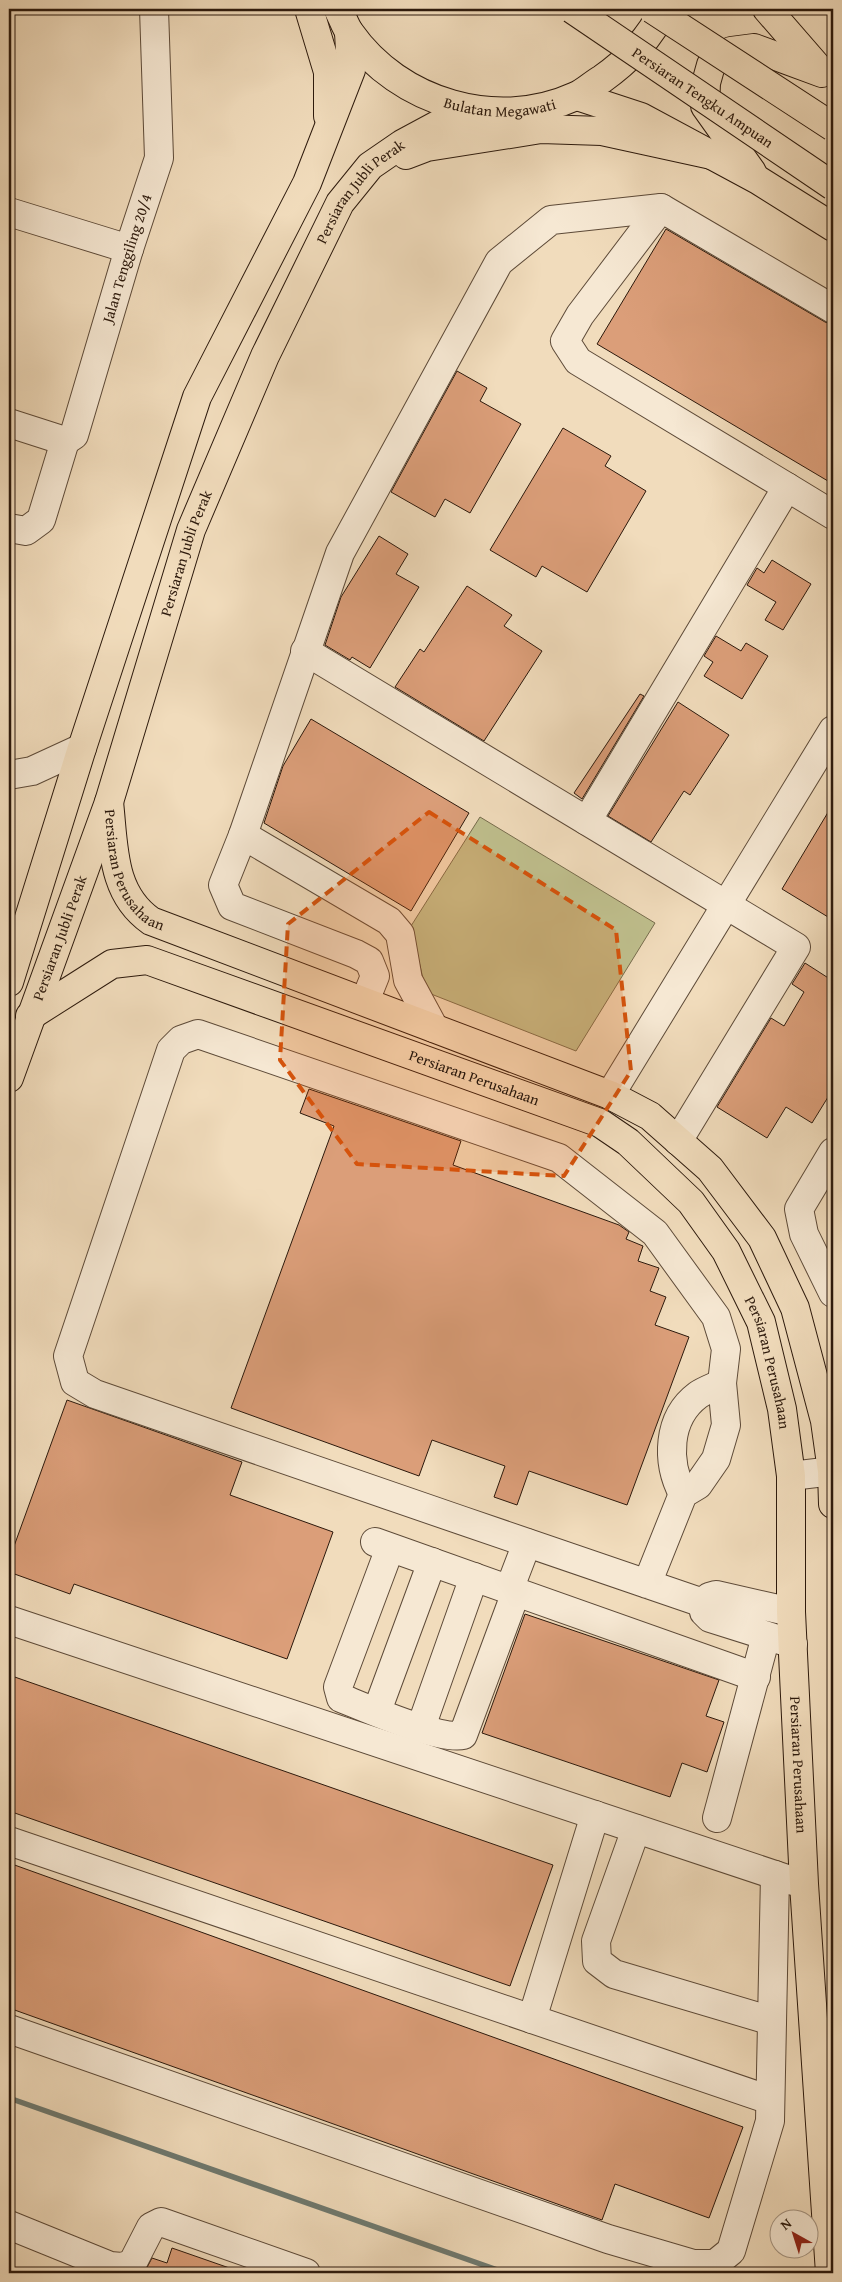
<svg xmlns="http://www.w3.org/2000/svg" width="842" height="2282" font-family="'Gentium Book Plus',serif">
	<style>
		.green { fill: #bfbf8d; stroke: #766c4c }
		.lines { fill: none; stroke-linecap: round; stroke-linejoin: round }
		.stream { stroke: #6f7a70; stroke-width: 5.5 }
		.building { fill: #db9e79; stroke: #2c190c }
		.minor-casing { stroke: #5d4a38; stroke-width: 30 }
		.major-casing { stroke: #2c190c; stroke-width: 30 }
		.minor { stroke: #f6e8d3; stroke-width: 28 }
		.major { stroke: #f1dcbc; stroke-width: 28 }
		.major-bridge-casing { stroke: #2c190c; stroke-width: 30; stroke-linecap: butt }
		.major-bridge { stroke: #f1dcbc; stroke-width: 28 }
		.marked { fill: #d5530c; fill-opacity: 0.2; stroke: #d5530c; stroke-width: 4; stroke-dasharray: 10 6; stroke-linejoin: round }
		.labels { text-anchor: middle; stroke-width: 4.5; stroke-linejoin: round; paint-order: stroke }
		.street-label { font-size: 15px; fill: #2c190c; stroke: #f6e8d3 }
	</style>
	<rect width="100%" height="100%" fill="#f1dcbc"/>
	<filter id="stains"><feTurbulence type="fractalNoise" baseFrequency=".004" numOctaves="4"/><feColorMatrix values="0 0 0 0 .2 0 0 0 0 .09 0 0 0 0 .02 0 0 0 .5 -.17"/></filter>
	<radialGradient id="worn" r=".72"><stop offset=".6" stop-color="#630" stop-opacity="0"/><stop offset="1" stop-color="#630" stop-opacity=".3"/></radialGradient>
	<!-- green -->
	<path class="green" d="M480,817L655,923L576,1051L426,992L411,926Z"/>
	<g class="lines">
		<!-- stream -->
		<path class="stream" d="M9,2098L506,2273"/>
	</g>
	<!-- building -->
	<path class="building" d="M666,229L825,322L833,325V484L597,344Z
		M457,371L487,388L480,401L521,424L470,513L445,499L435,517L391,492Z
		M563,428L611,456L605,466L646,491L587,592L542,566L536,577L490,550Z
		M379,536L408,554L396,574L419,587L370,668L352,657L350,660L325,645L341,597Z
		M772,560L811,584L783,630L765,620L776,602L747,585L757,568L764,573Z
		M467,586L512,615L504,626L542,651L484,741L395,687L420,649L424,652Z
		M716,636L741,651L746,643L768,656L742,699L704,676L713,662L704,656Z
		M640,694L644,696L582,799L574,793Z
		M678,702L729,735L690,795L684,791L651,842L608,816Z
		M311,719L469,813L411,911L264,823L283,766Z
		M833,804V920L782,889Z
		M805,963L833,981V1089L812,1123L786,1107L767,1138L717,1107L771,1018L784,1026L804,992L792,984Z
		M309,1089L461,1141L453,1165L619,1225L629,1232L626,1239L643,1246L638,1261L659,1268L650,1291L666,1297L655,1325L689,1337L627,1505L529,1471L517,1505L494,1497L505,1466L432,1440L419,1476L231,1408L334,1126L300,1113Z
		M67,1400L242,1462L230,1495L333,1532L287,1659L74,1584L70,1594L9,1572V1560Z
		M525,1614L719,1680L706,1716L724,1722L707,1772L682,1763L670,1797L482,1733Z
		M9,1675L553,1865L510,1986L9,1811Z
		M9,1863L743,2127L709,2218L615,2184L602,2220L9,2008Z
		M172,2248L238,2271L237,2273H144L152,2258L167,2263Z"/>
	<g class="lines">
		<!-- minor casing -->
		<g class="minor-casing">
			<g id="minor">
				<path d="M9,212L129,249"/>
				<path id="s1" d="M9,423L65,441L74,435L129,249L159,158L154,9"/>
				<path d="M787,487L833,515"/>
				<path d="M9,528L26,531L41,520L65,441"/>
				<path d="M305,651L796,947L678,1141"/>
				<path d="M9,775L32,771L82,748"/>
				<path d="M587,821L787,487L578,361L565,341L580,315L661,208"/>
				<path d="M243,835L340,553L499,262L551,220L661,208L833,309"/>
				<path d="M365,1001L375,976L369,961L356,954L232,906L223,885L243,835L389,921L400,934L408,980L434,1028"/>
				<path d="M610,1095L833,730"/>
				<path d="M833,1152L799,1209L804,1234L833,1293"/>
				<path d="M791,1476L833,1471"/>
				<path d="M683,1494C666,1462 667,1418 698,1395C705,1390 715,1387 722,1383"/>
				<path d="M375,1542L756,1677"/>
				<path d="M390,1548L338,1687L341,1698C366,1708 441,1741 463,1735L516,1592"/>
				<path d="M647,1584L683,1494L698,1485L716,1459L726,1425L722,1383L726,1349L716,1317L655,1233L559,1158L198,1034L181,1040L171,1050L68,1356L75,1382L95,1394C298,1464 500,1534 703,1603"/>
				<path d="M509,1590L527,1543"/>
				<path d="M791,1612L716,1595L709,1597L703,1603L704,1612L710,1618L793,1644"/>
				<path d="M9,1620L793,1881"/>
				<path d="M377,1711L432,1562"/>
				<path d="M421,1727L474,1577"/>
				<path d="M717,1818L766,1636"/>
				<path d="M636,1829L596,1941L597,1961L614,1974L772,2021"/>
				<path d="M9,1841L770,2100"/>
				<path d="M532,2019L595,1815"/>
				<path d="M9,2029L608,2239L693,2264H715L731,2251L770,2121L775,1875"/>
				<path d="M9,2225L110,2266L122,2267L132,2264L151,2227L161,2222L306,2273"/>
			</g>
		</g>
		<!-- major casing -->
		<g class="major-casing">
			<g id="major">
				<path d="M309,9L328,72V116"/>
				<path id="s2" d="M338,9C342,16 345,26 350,33C399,103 497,132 576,96C585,92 593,84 602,79C626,62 652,37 663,9"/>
				<path d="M767,9L820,70"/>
				<path d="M577,96L641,117L758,180L833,227"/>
				<path d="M406,155L427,147L541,129L602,131L712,155"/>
				<path d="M752,172L705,106L706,83L711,65L731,51L754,48L822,73"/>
				<path id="s3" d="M109,802C114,846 111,893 151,921L610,1095L650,1116L710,1169L762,1238L795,1308L825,1421L832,1471L833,1504"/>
				<path d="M9,982L82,748L197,397L307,183L351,70L349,32"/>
				<path id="s4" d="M30,1016L112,964L147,960L600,1123L628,1142L691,1202L726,1251L761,1322L782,1409L791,1476V1612L804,1884L830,2273"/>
				<path id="s5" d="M9,1078L109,802L191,530L265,356L340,203L370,166L402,144L441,123L480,112"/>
			</g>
		</g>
		<!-- minor -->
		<use href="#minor" class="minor"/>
		<!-- major -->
		<use href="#major" class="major"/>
		<!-- major-bridge casing -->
		<g class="major-bridge-casing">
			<g id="major-bridge">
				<path id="s6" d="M572,9L833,186"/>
				<path d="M652,9L833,127"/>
			</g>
		</g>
		<!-- major-bridge -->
		<use href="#major-bridge" class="major-bridge"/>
	</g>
	<!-- marked area -->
	<path class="marked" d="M429,812L616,930L631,1071L564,1176L357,1164L280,1060L288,924Z"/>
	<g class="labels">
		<!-- street labels -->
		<g class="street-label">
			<text dy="5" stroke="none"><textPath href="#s6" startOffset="158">Persiaran Tengku Ampuan</textPath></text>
			<text dy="5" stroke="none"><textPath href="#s2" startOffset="202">Bulatan Megawati</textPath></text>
			<text dy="5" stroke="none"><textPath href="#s5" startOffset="959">Persiaran Jubli Perak</textPath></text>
			<text dy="5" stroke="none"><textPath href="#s1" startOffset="254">Jalan Tenggiling 20/4</textPath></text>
			<text dy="5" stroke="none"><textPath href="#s5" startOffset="554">Persiaran Jubli Perak</textPath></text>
			<text dy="5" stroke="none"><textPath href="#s3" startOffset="76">Persiaran Perusahaan</textPath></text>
			<text dy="5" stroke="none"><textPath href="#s5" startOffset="149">Persiaran Jubli Perak</textPath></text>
			<text dy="5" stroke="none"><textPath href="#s4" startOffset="480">Persiaran Perusahaan</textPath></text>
			<text dy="5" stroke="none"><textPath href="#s4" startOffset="915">Persiaran Perusahaan</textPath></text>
			<text dy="5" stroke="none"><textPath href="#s4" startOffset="1320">Persiaran Perusahaan</textPath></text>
		</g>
	</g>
	<!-- margin -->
	<rect width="842" height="2282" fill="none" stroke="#f1dcbc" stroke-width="30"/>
	<rect x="10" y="10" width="822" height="2262" fill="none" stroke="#2c190c" stroke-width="2.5"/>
	<rect x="15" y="15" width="812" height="2252" fill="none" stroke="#2c190c"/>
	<!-- north arrow -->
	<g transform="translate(794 2234) rotate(321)"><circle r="24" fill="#f6e8d3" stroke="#a59583"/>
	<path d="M0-4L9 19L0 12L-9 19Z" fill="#8f2418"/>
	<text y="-8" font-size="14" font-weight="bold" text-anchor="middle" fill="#2c190c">N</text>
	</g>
	<rect width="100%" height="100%" filter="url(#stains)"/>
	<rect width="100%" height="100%" fill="url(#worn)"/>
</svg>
